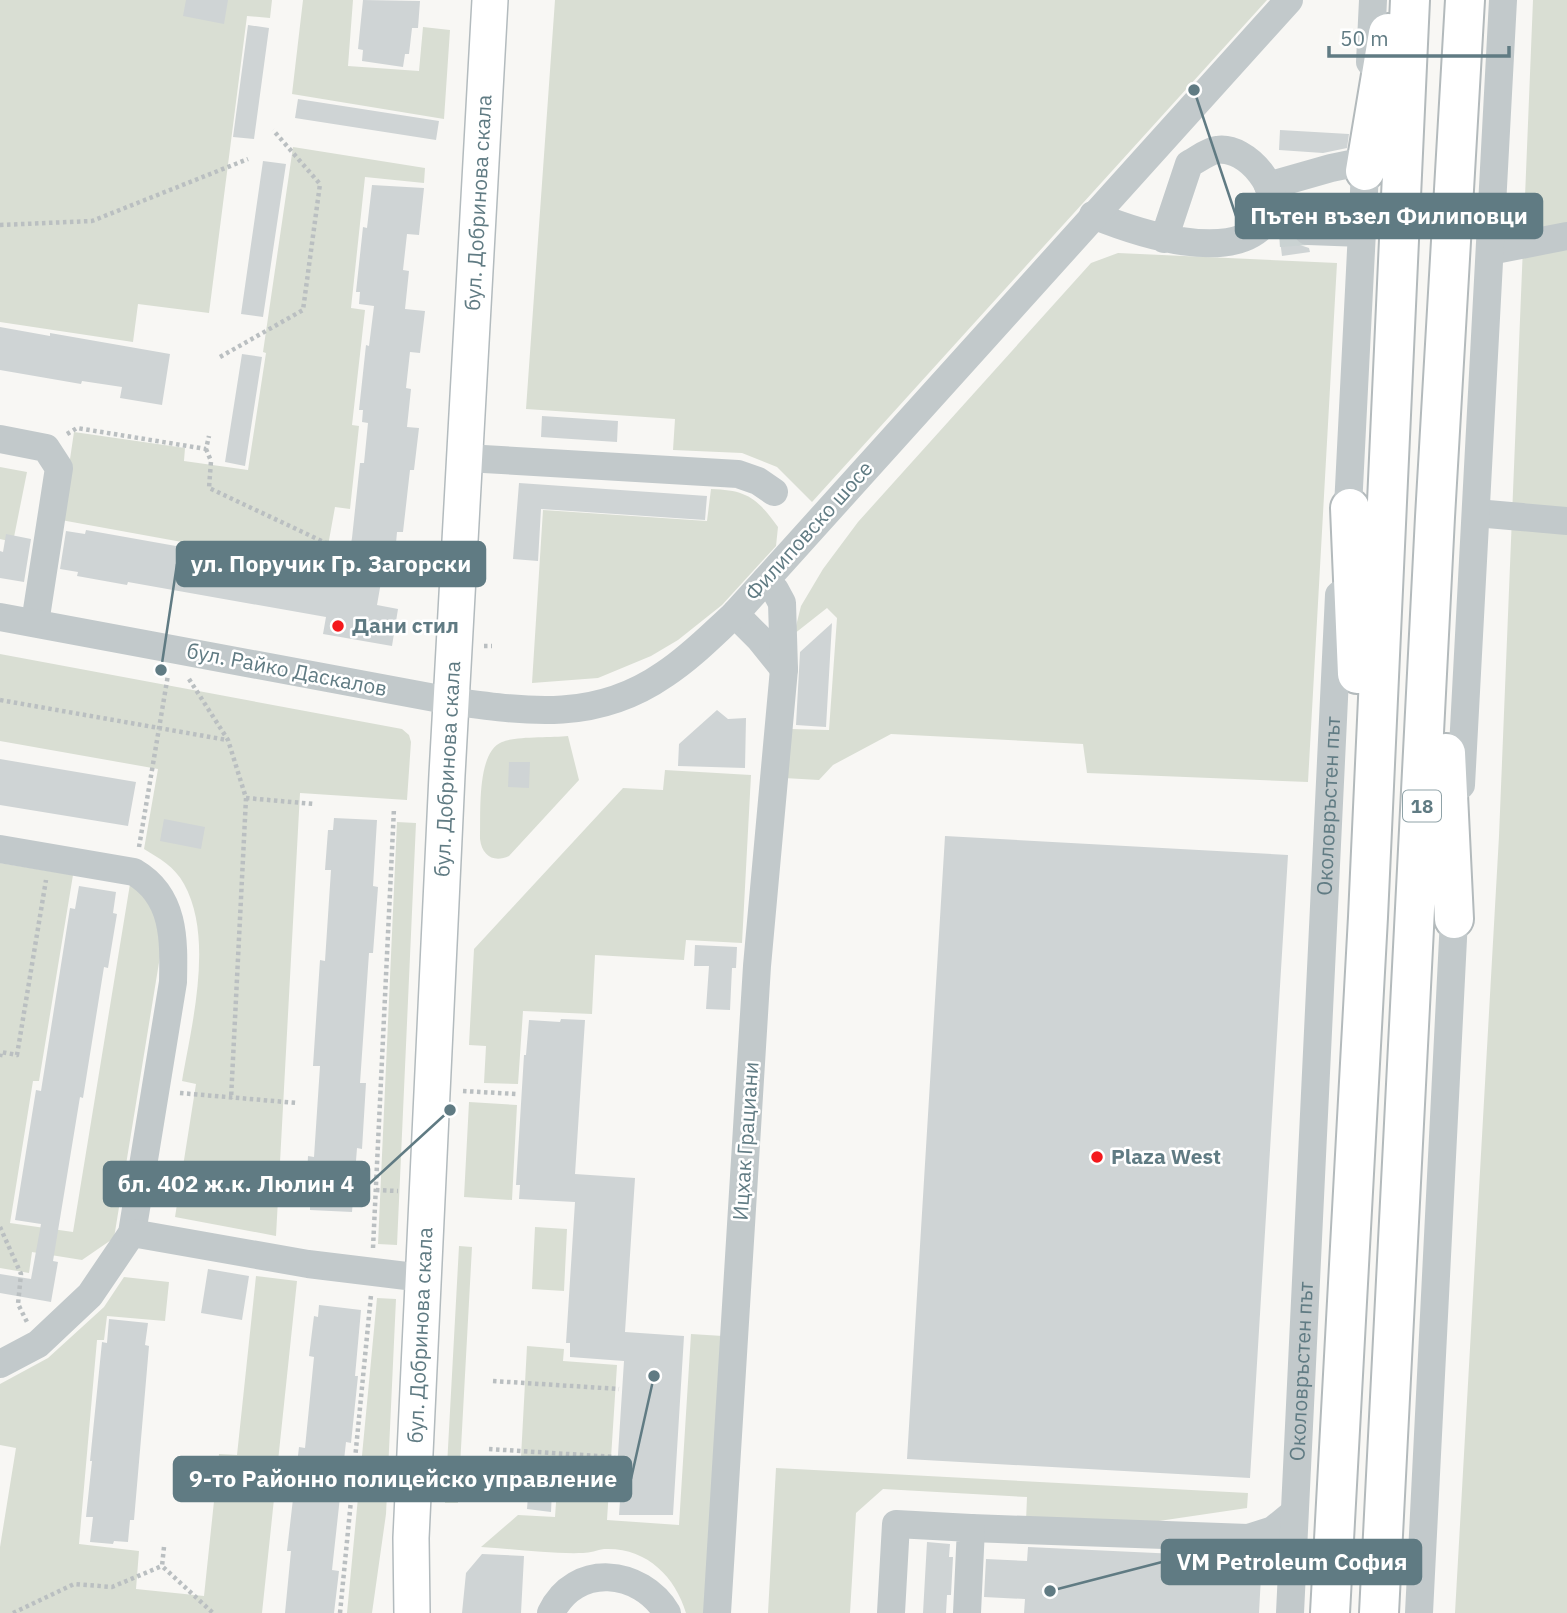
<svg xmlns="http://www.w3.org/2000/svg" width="1567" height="1613" font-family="'IBM Plex Sans',sans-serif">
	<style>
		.green { fill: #d9ded3 }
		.building { fill: #cfd4d5 }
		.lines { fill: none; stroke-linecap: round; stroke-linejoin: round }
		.minor-tunnel { stroke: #cad2d2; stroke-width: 28; stroke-dasharray: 28 14; stroke-linecap: butt }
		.major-casing { stroke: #b3bbbe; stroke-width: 38 }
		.highway-casing { stroke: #b3babc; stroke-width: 42 }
		.path { stroke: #babfc1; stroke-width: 4.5; stroke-dasharray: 3.5 3.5; stroke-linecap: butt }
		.minor { stroke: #c2c9cb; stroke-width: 28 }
		.major { stroke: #fff; stroke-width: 35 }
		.highway { stroke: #fff; stroke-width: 38 }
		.poi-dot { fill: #f4181c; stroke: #fff; stroke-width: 2.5 }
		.labels { text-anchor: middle; stroke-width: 5; stroke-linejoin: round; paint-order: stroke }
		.shield { fill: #fff; stroke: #90a3a8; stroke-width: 2 }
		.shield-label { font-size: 19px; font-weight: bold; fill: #607b83 }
		.street-label { font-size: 21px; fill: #607b83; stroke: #fff }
		.poi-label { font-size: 21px; font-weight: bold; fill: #607b83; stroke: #fff; text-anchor: start }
		.leader { fill: none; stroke: #607b83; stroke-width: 2.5 }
		.callout-dot { fill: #607b83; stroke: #fff; stroke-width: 2.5 }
		.callout { fill: #607b83; stroke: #607b83; stroke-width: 2.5 }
		.callout-label { font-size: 23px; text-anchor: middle; font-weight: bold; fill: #fff }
	</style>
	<rect width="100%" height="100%" fill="#f8f7f4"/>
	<!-- green -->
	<path class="green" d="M0,0H272L270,18L247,16L209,313L138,304L133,342L0,322Z
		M303,0H353L348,66L419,71L423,27L450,30L444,119L292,94Z
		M555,0H1267L812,502L777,467L742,453L673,450L675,419L526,409Z
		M1533,0H1567V1613H1455L1499,836Z
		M293,147L425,168L424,183L365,177L351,308L365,310L352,425L359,426L350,509L335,507L324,568L61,520L74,432L185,448L184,461L248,470L266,353L263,352Z
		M1118,253L1337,263L1308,782L1087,773L1083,744L891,734L833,765L819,780L784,778L790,729L829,730L837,618L827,608L794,634L801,606L823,569L858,522L1091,263Z
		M0,467L27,472L13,542L0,539Z
		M711,489C747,490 757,498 778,527L776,546L722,605L678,640L651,656L598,678L532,683L543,510L707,521Z
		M0,654L402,729L409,735L411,742L407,800L300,793L276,1236L175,1217L196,1084L182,1081C192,1023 214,938 184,884C175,867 159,858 144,849L158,769L0,741Z
		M568,736L579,780L509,856C494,863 482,856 480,839C481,815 476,752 502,742C515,736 551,738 568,736Z
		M665,770L751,775L742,943L686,940L684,960L595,955L592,1014L523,1011L518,1084L484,1083L486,1046L469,1045L474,949L623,788L663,790Z
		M397,822L416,823L397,1245L378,1244Z
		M0,863L73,875L39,1081H33L10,1223L73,1232L130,884L145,891L164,932L114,1238L82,1260L32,1252L29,1273L0,1268Z
		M469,1102L517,1105L512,1200L464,1197Z
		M535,1227L567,1229L564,1291L532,1289Z
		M459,1246L472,1247L458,1503H445Z
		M256,1276L297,1281L262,1613H0V1547L16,1448L0,1445V1384L48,1358L104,1307L124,1277L169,1282L165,1321L107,1316L104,1340H97L79,1544L139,1551L136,1589L204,1596L219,1454L237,1455Z
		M377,1298L396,1299L386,1514L372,1613H347Z
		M691,1334L723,1336L707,1613H686C675,1576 646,1547 604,1549C597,1550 590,1553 583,1553C550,1554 515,1549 481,1547L518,1515L555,1517L559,1460L521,1457L527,1346L564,1349L563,1361L617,1365L607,1520L679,1525Z
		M776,1468L1248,1493L1247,1508L1125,1526L1026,1521L1027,1497L883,1489L856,1513L850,1613H768Z"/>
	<!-- building -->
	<path class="building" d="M186,0H228L224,24L183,16Z
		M363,0L420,1L418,28H412L409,54H405L403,67L362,61L363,50L358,49Z
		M248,25L269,28L254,139L233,137Z
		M298,99L439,121L436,140L295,118Z
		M1280,130L1349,134L1347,148L1323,153L1279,150Z
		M263,161L286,164L263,317L241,314Z
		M372,185L424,188L419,235L407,234L403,270L409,271L405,309L425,311L420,353L410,352L406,388L411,389L407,427L419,428L414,470H410L403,532H397L396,543L383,541L376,581L381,582L377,605L398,609L392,646L323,634L326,617L128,582L127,585L77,576L78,572L60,569L66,531L85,534L86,530L345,576L352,538L360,463H364L368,423L362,422L363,410H359L366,345L369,346L374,306L359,304L360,292H356L363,227L367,228Z
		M1305,208L1306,215L1294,222L1291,231L1294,239L1300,245L1309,248L1310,252L1282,256L1279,232L1288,210Z
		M0,327L50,336V333L170,354L162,405L120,398L122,387L82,381L81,384L0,370Z
		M242,354L262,357L245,466L225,462Z
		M542,416L618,421L617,442L541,437Z
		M519,483L707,496L705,520L541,509L538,561L513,559Z
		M6,534L31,539L24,582L0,578V551L3,552Z
		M832,623L826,727L796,725L800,652Z
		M717,710L728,719L746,718L745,768L678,766L679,744Z
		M0,759L136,782L128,826L0,805Z
		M509,762H530L529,788L508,787Z
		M334,818L377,820L373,886L378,887L373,953H369L360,1083H366L362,1149L357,1148L352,1212L310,1210V1196L306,1195L308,1156L314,1157L320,1066H313L320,960L325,961L331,870H325L328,830H333Z
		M164,819L205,827L201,849L160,841Z
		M945,836L1288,855L1250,1478L907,1459Z
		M79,886L116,892L113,913L117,914L108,968L104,967L83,1098L80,1097L53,1261L58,1262L51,1302L0,1293V1274L31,1279L41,1224L15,1220L36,1090L41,1091L70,908L75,909Z
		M695,945L737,947L736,968H732L730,1010L706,1009L709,966H694Z
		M561,1019L585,1020L575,1174L635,1178L625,1332L684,1336L673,1515H619L620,1501H615L624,1361L570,1357V1343H566L575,1202L519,1199L520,1185H516L524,1055H526L529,1020L560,1022Z
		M208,1269L249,1276L242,1320L201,1313Z
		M319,1305L361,1310L355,1376H358L351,1443L346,1442L332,1570L339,1571L334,1613H285L291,1551H287L299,1447L305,1448L314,1357L309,1356L314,1316L318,1317Z
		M109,1319L148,1323L145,1345L149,1346L134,1520H130L128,1542L114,1541L113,1544L90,1542L93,1517H86L92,1461H90L102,1342L107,1343Z
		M530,1468L553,1469L551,1512L527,1509Z
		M927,1542L950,1544L949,1557H953L951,1595H947L946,1613H923Z
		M1028,1547L1262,1558L1259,1613H1024L1025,1599L984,1597L986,1559L1027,1561Z
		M482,1554L524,1556L521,1613H462L466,1573Z"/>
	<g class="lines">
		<!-- minor-tunnel -->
		<path class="minor-tunnel" d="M1279,233L1308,231"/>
		<!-- major casing -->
		<g class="major-casing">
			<g id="major">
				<path id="s2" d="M412,1613L411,1538L447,775L490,0"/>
			</g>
		</g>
		<!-- highway casing -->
		<g class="highway-casing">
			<path id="highway" d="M1365,171L1388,33
				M1350,508L1357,674
				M1446,753L1454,919
				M1330,1613L1368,917L1410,0
				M1379,1613L1435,517L1465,0"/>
		</g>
		<!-- path -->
		<path class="path" d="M0,225L92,221L248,159
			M220,357L303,310L320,184L273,130
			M67,434L77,428L206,449L209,436
			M206,449L211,461L209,488L343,551
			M484,646H492
			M189,679L228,740L246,798L231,1099
			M0,700L227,740
			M246,798L314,804
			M139,847L168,675
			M0,1057L1,1052L17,1055L46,880
			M463,1091L516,1094
			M180,1093L297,1103
			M376,1190L398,1191
			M0,1227L21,1274L18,1304L27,1322
			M373,1248L394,808
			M493,1381L619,1389
			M489,1449L615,1457
			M164,1547L162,1566L213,1613
			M13,1613L74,1584L112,1587L162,1566
			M340,1613L371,1295"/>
		<!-- minor -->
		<g class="minor">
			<path d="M1370,62L1373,0"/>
			<path d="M1268,186L1331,168L1365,161"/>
			<path d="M1093,215C1135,232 1235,267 1268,219C1286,193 1247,145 1217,150C1208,151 1197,160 1189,164L1164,239"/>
			<path d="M1308,231L1362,233"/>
			<path d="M1490,251L1567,236"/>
			<path d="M0,439L46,448L59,468L35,623"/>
			<path d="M466,458L738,474L758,481L774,492"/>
			<path d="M1476,513L1567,521"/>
			<path d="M1347,527L1366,152"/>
			<path d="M735,614L759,638L784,669"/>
			<path d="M0,617L451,701C529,712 596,722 665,674C691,657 712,635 735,614L1289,0"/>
			<path d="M1461,785L1503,0"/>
			<path d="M0,849L134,872C175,896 174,939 173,982L132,1233L90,1295L38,1344L0,1364"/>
			<path d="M132,1233L308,1264L423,1278"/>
			<path d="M971,1528L1248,1538L1273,1530L1294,1513"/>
			<path d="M551,1613C575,1562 641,1569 667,1613"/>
			<path d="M717,1613L757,966L784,669L782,603L775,590L765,581"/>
			<path d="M891,1613L896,1524L971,1528L967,1613"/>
			<path id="s1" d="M1290,1613L1339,595"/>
			<path d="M1419,1613L1455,899"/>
		</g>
		<!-- major -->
		<use href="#major" class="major"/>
		<!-- highway -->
		<use href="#highway" class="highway"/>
	</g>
	<!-- markers -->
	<g class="poi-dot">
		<circle cx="338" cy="626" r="7"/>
		<circle cx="1097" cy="1157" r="7"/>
	</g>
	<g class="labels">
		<!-- shield labels -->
		<rect class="shield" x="1403" y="790.5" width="38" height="31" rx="5"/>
		<g class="shield-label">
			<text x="1422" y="813">18</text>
		</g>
		<!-- street labels -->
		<g class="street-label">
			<text dy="7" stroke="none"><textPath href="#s2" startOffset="1412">бул. Добринова скала</textPath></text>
			<text transform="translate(809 531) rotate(-48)" y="7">Филиповско шосе</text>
			<text transform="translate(287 670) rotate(11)" y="7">бул. Райко Даскалов</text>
			<text dy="7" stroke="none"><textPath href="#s2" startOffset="845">бул. Добринова скала</textPath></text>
			<text dy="7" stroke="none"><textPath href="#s1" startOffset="808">Околовръстен път</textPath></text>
			<text transform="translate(746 1141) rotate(-86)" y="7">Ицхак Грациани</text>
			<text dy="7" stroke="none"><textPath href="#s2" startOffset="278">бул. Добринова скала</textPath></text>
			<text dy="7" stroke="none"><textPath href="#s1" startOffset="242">Околовръстен път</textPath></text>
		</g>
		<!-- poi labels -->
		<g class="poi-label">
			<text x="352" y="633">Дани стил</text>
			<text x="1111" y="1164">Plaza West</text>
		</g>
	</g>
	<!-- callouts -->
	<path class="leader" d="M1194 90L1236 216M161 670L177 564M450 1110L369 1184M654 1376L631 1479M1050 1591L1162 1562"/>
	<g class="callout-dot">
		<circle cx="1194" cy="90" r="7"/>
		<circle cx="161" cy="670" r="7"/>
		<circle cx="450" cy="1110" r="7"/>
		<circle cx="654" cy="1376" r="7"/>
		<circle cx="1050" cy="1591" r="7"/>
	</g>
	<g class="callout">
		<rect x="1236" y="194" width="306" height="44" rx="7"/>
		<rect x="177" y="542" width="308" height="44" rx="7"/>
		<rect x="104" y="1162" width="265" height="44" rx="7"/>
		<rect x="174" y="1457" width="457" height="44" rx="7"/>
		<rect x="1162" y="1540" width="259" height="44" rx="7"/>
	</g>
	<g class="callout-label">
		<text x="1389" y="224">Пътен възел Филиповци</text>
		<text x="331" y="572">ул. Поручик Гр. Загорски</text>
		<text x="236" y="1192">бл. 402 ж.к. Люлин 4</text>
		<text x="403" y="1487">9-то Районно полицейско управление</text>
		<text x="1292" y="1570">VM Petroleum София</text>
	</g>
	<!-- scale -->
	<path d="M1329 46v10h180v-10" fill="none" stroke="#607b83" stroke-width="3.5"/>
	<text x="1340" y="46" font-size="21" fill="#607b83" stroke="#ffffff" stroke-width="5" paint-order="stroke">50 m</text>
</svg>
